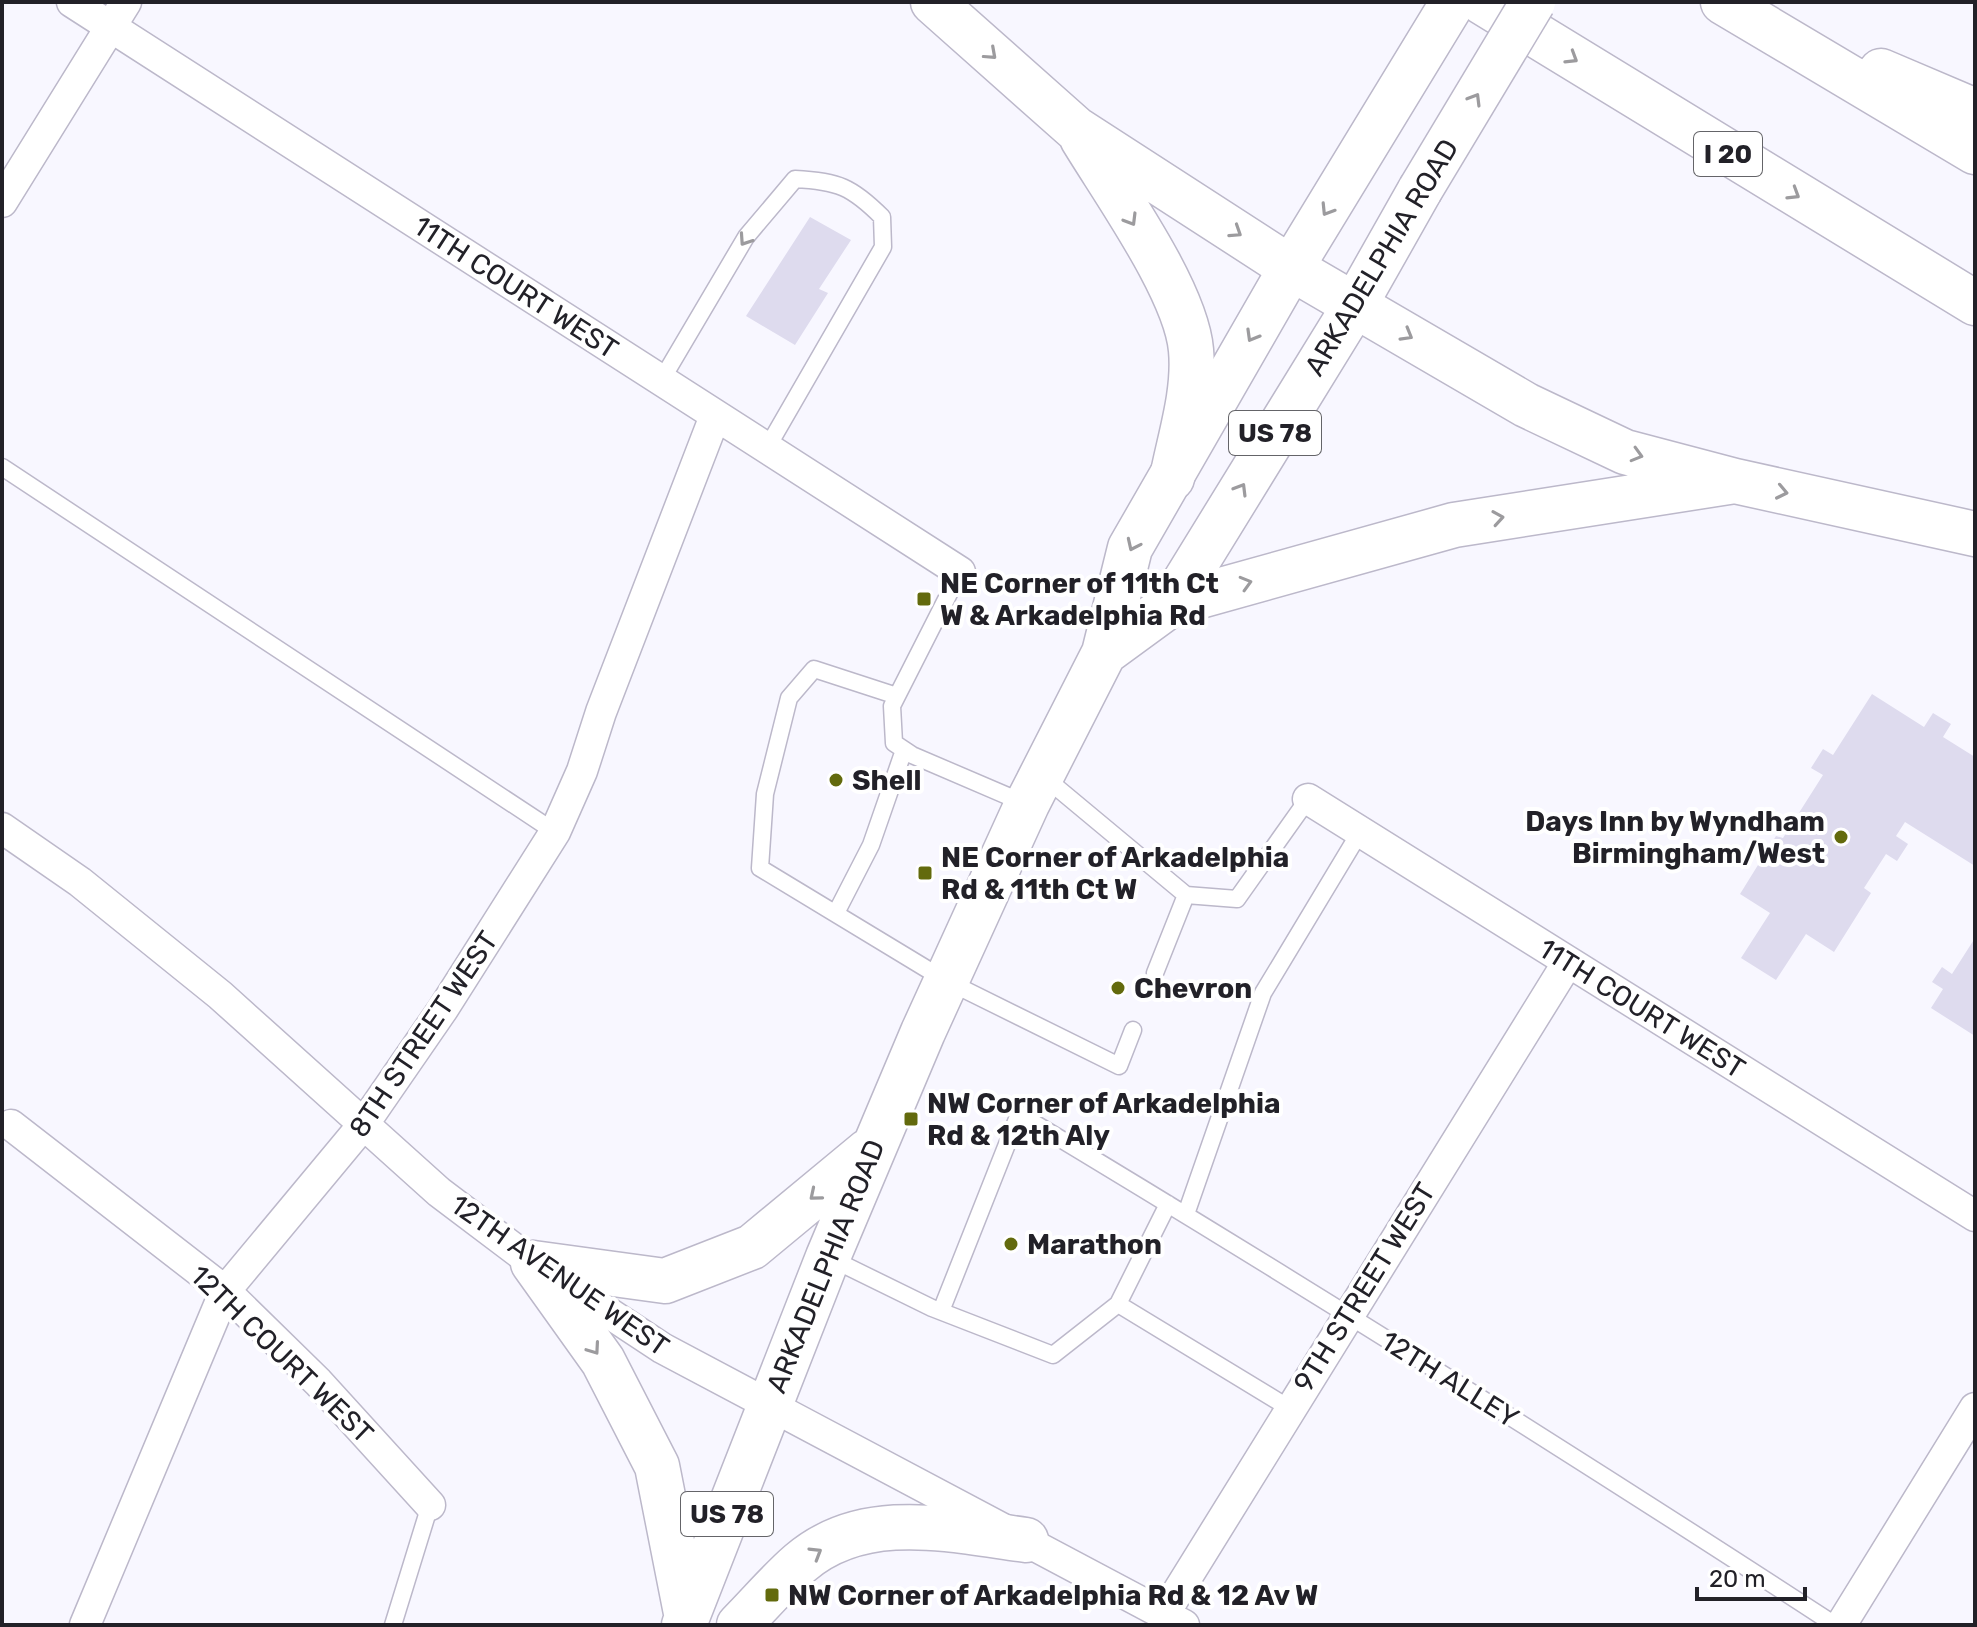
<svg xmlns="http://www.w3.org/2000/svg" width="1977" height="1627" font-family="Rubik,sans-serif">
	<style>
		.building { fill: #dedbee }
		.lines { fill: none; stroke-linecap: round; stroke-linejoin: round }
		.service-casing { stroke: #bcb8ca; stroke-width: 19 }
		.minor-casing { stroke: #bcb8ca; stroke-width: 33 }
		.primary-casing { stroke: #bcb8ca; stroke-width: 47 }
		.motorway-casing { stroke: #bcb8ca; stroke-width: 47 }
		.service { stroke: #fff; stroke-width: 16 }
		.minor { stroke: #fff; stroke-width: 30 }
		.primary { stroke: #fff; stroke-width: 44 }
		.motorway { stroke: #fff; stroke-width: 44 }
		.primary-bridge-casing { stroke: #bcb8ca; stroke-width: 47; stroke-linecap: butt }
		.primary-bridge { stroke: #fff; stroke-width: 44 }
		.oneway { stroke: #9c9b9e }
		.poi-dot { fill: #636a0d; stroke: #fff; stroke-width: 3 }
		.labels { text-anchor: middle; stroke-width: 8; stroke-linejoin: round; paint-order: stroke }
		.shield { fill: #fff; stroke: #646468; stroke-width: 2 }
		.shield-label { font-size: 26px; font-weight: bold; fill: #222128 }
		.street-label { font-size: 28px; fill: #222128; stroke: #fff }
		.poi-label { font-size: 28px; font-weight: bold; fill: #222128; stroke: #fff; text-anchor: start }
	</style>
	<rect width="100%" height="100%" fill="#f8f7ff"/>
	<!-- building -->
	<path class="building" d="M810,217L851,240L819,289L828,293L795,345L746,316Z
		M1872,694L1924,727L1933,713L1951,724L1943,737L1975,757V866L1905,822L1896,836L1908,844L1897,861L1886,854L1864,888L1871,893L1834,952L1806,934L1776,980L1741,958L1770,913L1740,894L1776,836L1783,838L1823,775L1811,768L1823,749L1833,755Z
		M1975,938V1036L1931,1008L1943,989L1932,982L1942,967L1952,974Z"/>
	<g class="lines">
		<!-- service casing -->
		<g class="service-casing">
			<path id="service" d="M661,381L746,237L795,179C838,181 852,187 882,217L883,247L767,448
				M2,467L555,832
				M960,572L892,706L894,743L912,755L1024,803
				M897,696L814,669L789,698L765,794L760,868L945,980L1119,1066L1133,1030
				M1043,776L1186,895L1155,973
				M1186,895L1237,899L1308,799
				M836,913L871,845L904,750
				M1168,1204L1118,1304L1289,1408
				M1186,1214L1263,993L1360,832
				M830,1258L932,1308L1053,1355L1118,1304
				M941,1311L1019,1114C1294,1279 1566,1450 1835,1625
				M393,1625L430,1505"/>
		</g>
		<!-- minor casing -->
		<g class="minor-casing">
			<path id="minor" d="M72,2L960,572
				M2,202L126,2
				M1308,799L1975,1216
				M2,828L80,882L220,995L439,1192L533,1263L662,1348L1184,1625
				M11,1125L225,1291L318,1382L430,1505
				M1164,1614L1568,962
				M85,1625L225,1291L363,1125L443,1009L555,832L582,771L601,712L715,416
				M1841,1625L1975,1408"/>
		</g>
		<!-- primary casing -->
		<g class="primary-casing">
			<path id="primary" d="M1104,653L1171,604L1355,305L1420,190
				M533,1263L603,1361L657,1466L687,1618
				M533,1263L665,1281L752,1247L868,1151
				M684,1625L828,1257L923,1032L1027,804L1104,653L1130,548L1291,268L1453,2
				M739,1625C759,1605 778,1582 800,1563C864,1508 951,1530 1026,1540"/>
		</g>
		<!-- motorway casing -->
		<g class="motorway-casing">
			<path id="motorway" d="M933,2L1076,129L1291,268L1526,405L1625,452L1735,481
				M1482,2L1975,303
				M1723,2L1975,152
				M1881,71L1975,111
				M1082,138C1114,191 1186,291 1191,350C1195,392 1180,437 1172,478
				M1171,604L1454,525L1735,481L1975,534"/>
		</g>
		<!-- service -->
		<use href="#service" class="service"/>
		<!-- minor -->
		<use href="#minor" class="minor"/>
		<!-- primary -->
		<use href="#primary" class="primary"/>
		<!-- motorway -->
		<use href="#motorway" class="motorway"/>
		<!-- primary-bridge casing -->
		<g class="primary-bridge-casing">
			<path id="primary-bridge" d="M1420,190L1533,2"/>
		</g>
		<!-- primary-bridge -->
		<use href="#primary-bridge" class="primary-bridge"/>
	</g>
	<!-- one-way arrows -->
	<defs><path id="oneway-chevron" d="M-2-3.5L2.5 0L-2 3.5" fill="none" stroke-width="1.6" stroke-linecap="round" stroke-linejoin="round" transform="scale(2)"/></defs>
	<g class="oneway">
		<use href="#oneway-chevron" transform="translate(991 54) rotate(42)"/>
		<use href="#oneway-chevron" transform="translate(1572 58) rotate(32)"/>
		<use href="#oneway-chevron" transform="translate(1475 99) rotate(-59)"/>
		<use href="#oneway-chevron" transform="translate(1794 194) rotate(32)"/>
		<use href="#oneway-chevron" transform="translate(1327 210) rotate(122)"/>
		<use href="#oneway-chevron" transform="translate(1131 220) rotate(59)"/>
		<use href="#oneway-chevron" transform="translate(1236 232) rotate(33)"/>
		<use href="#oneway-chevron" transform="translate(745 240) rotate(124)"/>
		<use href="#oneway-chevron" transform="translate(1407 335) rotate(30)"/>
		<use href="#oneway-chevron" transform="translate(1252 336) rotate(120)"/>
		<use href="#oneway-chevron" transform="translate(1637 455) rotate(16)"/>
		<use href="#oneway-chevron" transform="translate(1241 489) rotate(-59)"/>
		<use href="#oneway-chevron" transform="translate(1782 492) rotate(12)"/>
		<use href="#oneway-chevron" transform="translate(1498 518) rotate(-9)"/>
		<use href="#oneway-chevron" transform="translate(1133 545) rotate(115)"/>
		<use href="#oneway-chevron" transform="translate(1246 583) rotate(-16)"/>
		<use href="#oneway-chevron" transform="translate(815 1195) rotate(140)"/>
		<use href="#oneway-chevron" transform="translate(594 1349) rotate(55)"/>
		<use href="#oneway-chevron" transform="translate(816 1553) rotate(-31)"/>
	</g>
	<!-- markers -->
	<g class="poi-dot">
		<rect x="916" y="591" width="16" height="16" rx="4"/>
		<circle cx="836" cy="780" r="8"/>
		<circle cx="1841" cy="837" r="8"/>
		<rect x="917" y="865" width="16" height="16" rx="4"/>
		<circle cx="1118" cy="988" r="8"/>
		<rect x="903" y="1111" width="16" height="16" rx="4"/>
		<circle cx="1011" cy="1244" r="8"/>
		<rect x="764" y="1587" width="16" height="16" rx="4"/>
	</g>
	<g class="labels">
		<!-- shield labels -->
		<g class="shield">
			<rect x="1694" y="132" width="68" height="44" rx="6"/>
			<rect x="1229" y="411" width="92" height="44" rx="6"/>
			<rect x="681" y="1492" width="92" height="44" rx="6"/>
		</g>
		<g class="shield-label">
			<text x="1728" y="163">I 20</text>
			<text x="1275" y="442">US 78</text>
			<text x="727" y="1523">US 78</text>
		</g>
		<!-- street labels -->
		<g class="street-label">
			<text transform="translate(1381 257) rotate(-59)" y="10">ARKADELPHIA ROAD</text>
			<text transform="translate(516 287) rotate(33)" y="10">11TH COURT WEST</text>
			<text transform="translate(1642 1008) rotate(32)" y="10">11TH COURT WEST</text>
			<text transform="translate(423 1034) rotate(-56)" y="10">8TH STREET WEST</text>
			<text transform="translate(825 1266) rotate(-68)" y="10">ARKADELPHIA ROAD</text>
			<text transform="translate(560 1275) rotate(35)" y="10">12TH AVENUE WEST</text>
			<text transform="translate(1364 1287) rotate(-58)" y="10">9TH STREET WEST</text>
			<text transform="translate(282 1354) rotate(44)" y="10">12TH COURT WEST</text>
			<text transform="translate(1450 1379) rotate(32)" y="10">12TH ALLEY</text>
		</g>
		<!-- poi labels -->
		<g class="poi-label">
			<text x="940" y="593">NE Corner of 11th Ct<tspan x="940" dy="32">W &amp; Arkadelphia Rd</tspan></text>
			<text x="852" y="790">Shell</text>
			<text x="1825" y="831" text-anchor="end">Days Inn by Wyndham<tspan x="1825" dy="32">Birmingham/West</tspan></text>
			<text x="941" y="867">NE Corner of Arkadelphia<tspan x="941" dy="32">Rd &amp; 11th Ct W</tspan></text>
			<text x="1134" y="998">Chevron</text>
			<text x="927" y="1113">NW Corner of Arkadelphia<tspan x="927" dy="32">Rd &amp; 12th Aly</tspan></text>
			<text x="1027" y="1254">Marathon</text>
			<text x="788" y="1605">NW Corner of Arkadelphia Rd &amp; 12 Av W</text>
		</g>
	</g>
	<!-- border -->
	<rect width="1977" height="1627" fill="none" stroke="#222128" stroke-width="8"/>
	<!-- scale -->
	<path d="M1697 1587v12h108v-12" fill="none" stroke="#222128" stroke-width="4"/>
	<text x="1709" y="1587" font-size="24" fill="#222128" stroke="#ffffff" stroke-width="6" paint-order="stroke">20 m</text>
</svg>
